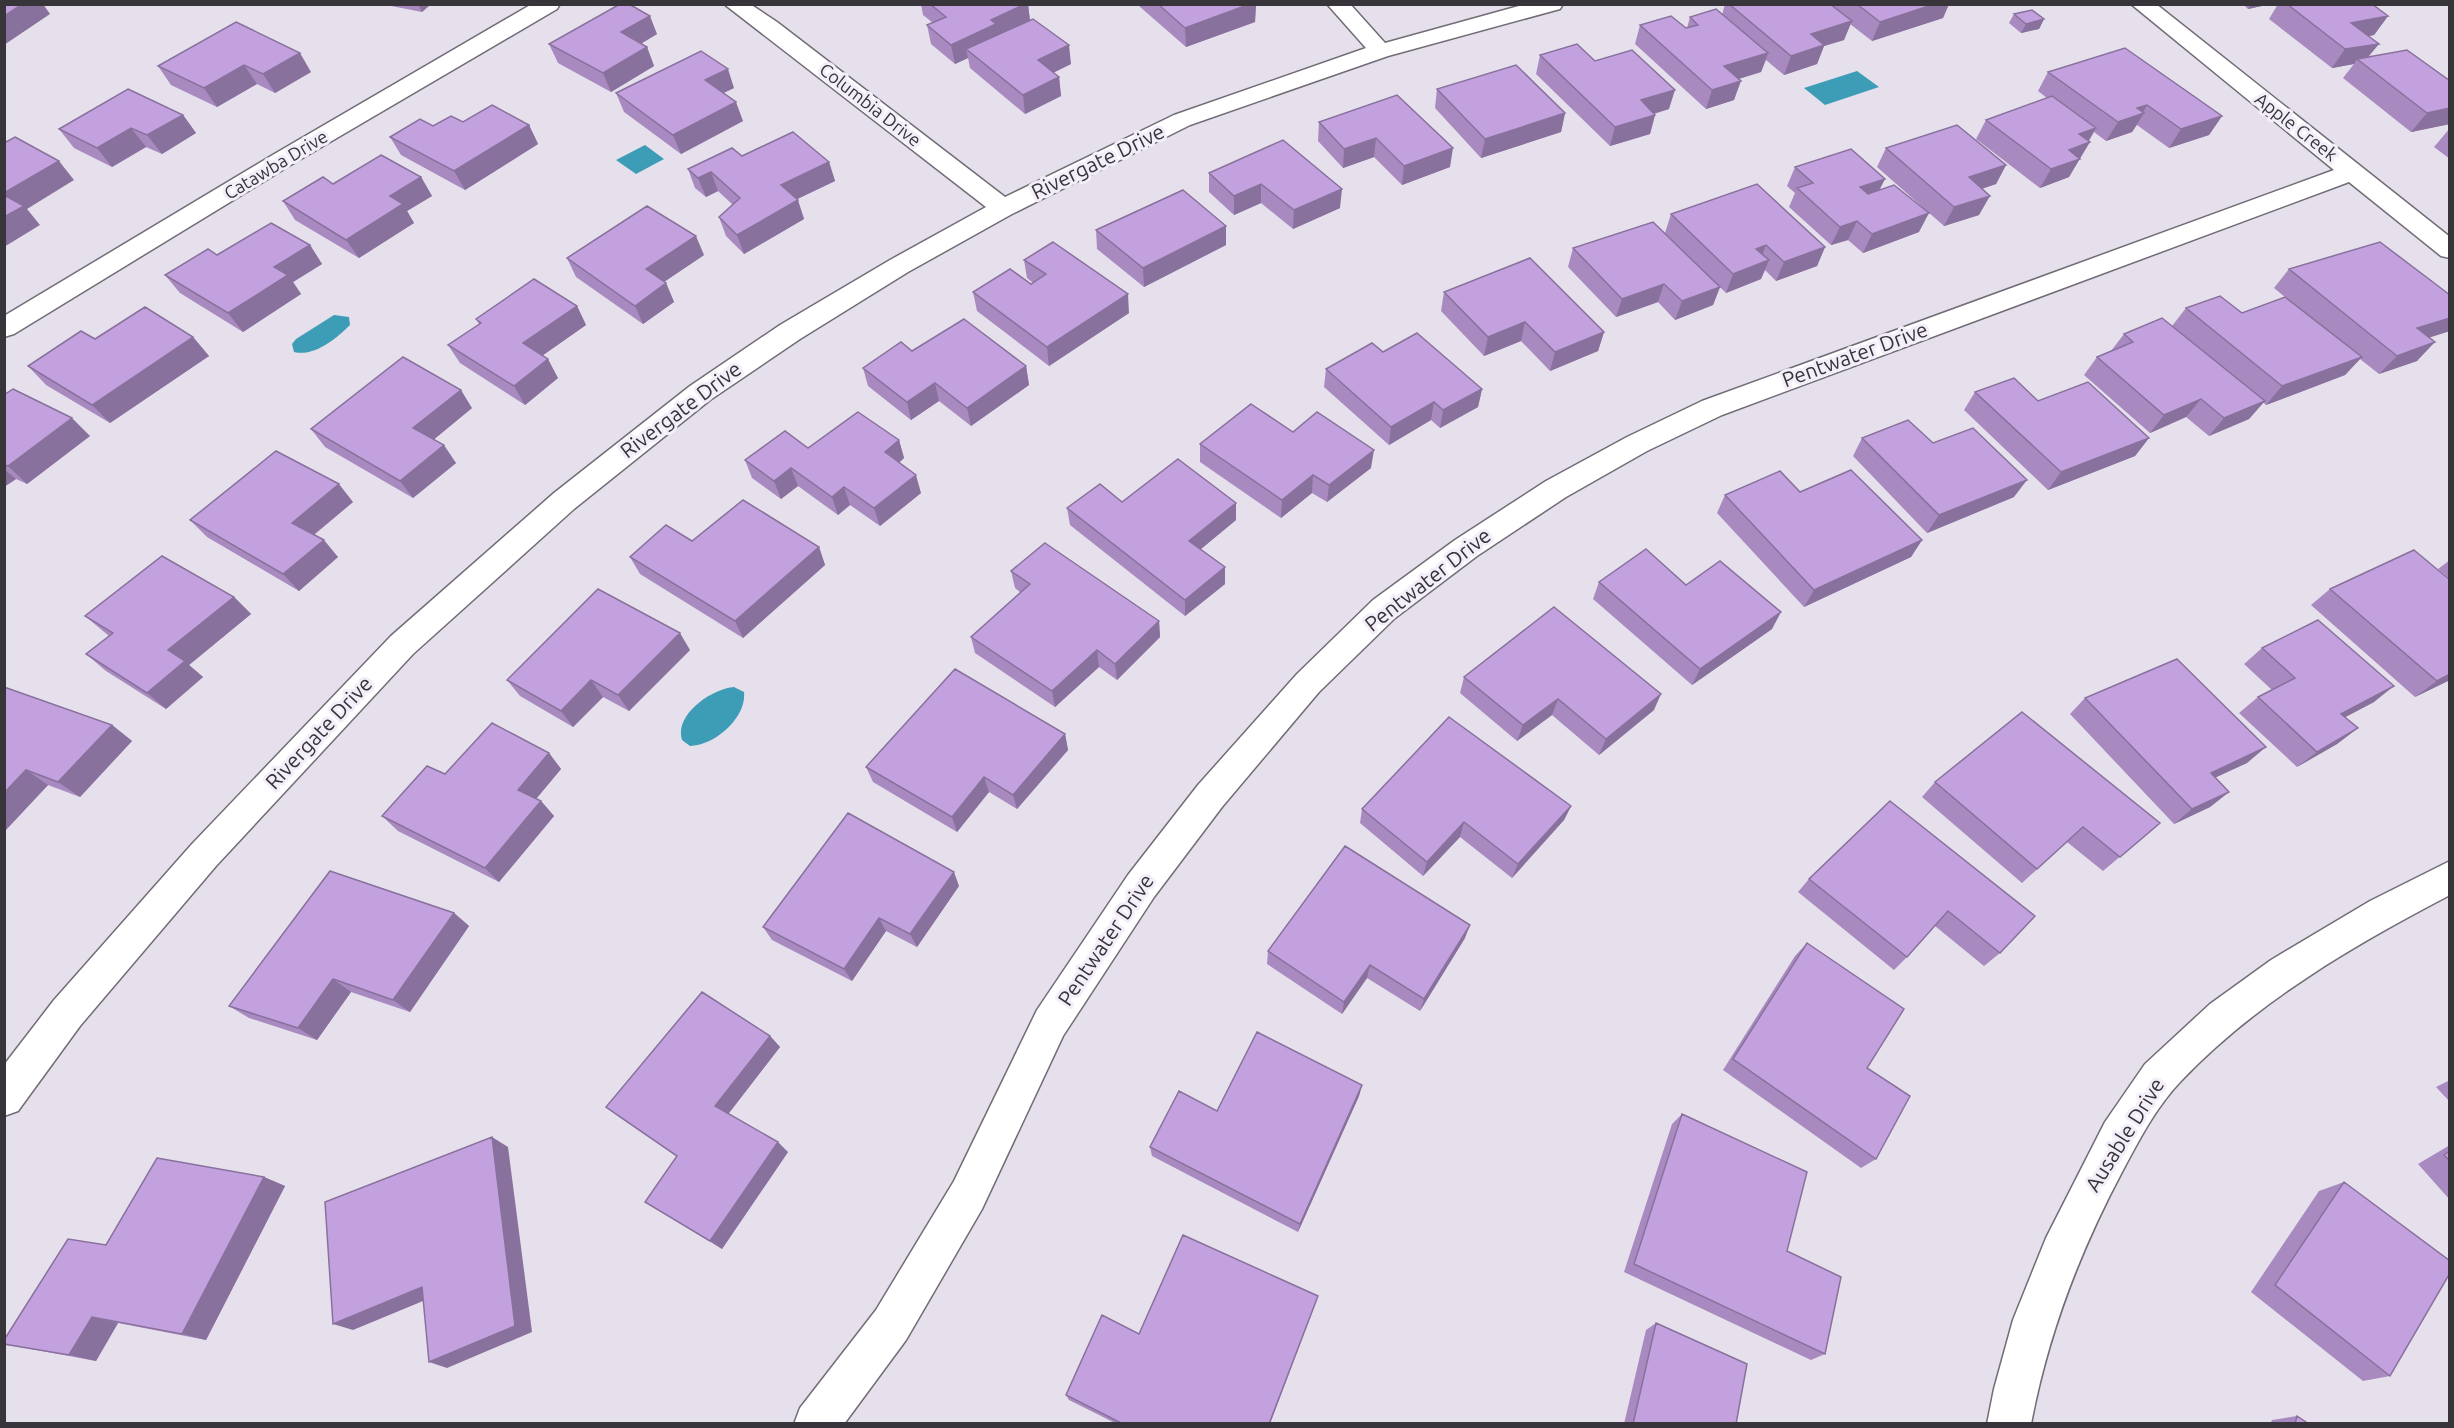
<svg xmlns="http://www.w3.org/2000/svg" width="2454" height="1428" font-family="Ubuntu,sans-serif">
	<style>
		.water { fill: #3e9db6 }
		.lines { fill: none; stroke-linecap: round; stroke-linejoin: round }
		.minor-casing { stroke: #716c75; stroke-width: 3 }
		.minor { fill: #fff; fill-rule: evenodd }
		.wall { fill: #a88ac0 }
		.shaded-wall { fill: #88719c }
		.building { fill: #c3a1df; stroke: #88719c; stroke-width: 1.5 }
		.labels { text-anchor: middle; stroke-width: 6; stroke-linejoin: round; paint-order: stroke }
		.far-street-label { font-size: 18px; fill: #373539; stroke: #f3eef9 }
		.street-label { font-size: 21px; fill: #373539; stroke: #f3eef9 }
	</style>
	<rect width="100%" height="100%" fill="#e6e0ec"/>
	<!-- water -->
	<path class="water" d="M1857,71L1879,87L1825,105L1804,88Z
		M645,145L664,159L636,174L616,160Z
		M334,315L349,317L350,325C336,339 314,357 294,352L292,344L296,339Z
		M734,687L744,692C747,718 714,746 690,746L682,740C674,715 711,689 734,687Z"/>
	<g class="lines">
		<!-- minor casing -->
		<g class="minor-casing">
			<path id="minor" d="M532,4H560L557,9L289,166L14,334L4,337V316L271,156Z
				M724,4H750L777,22L1005,197L1174,115L1366,48L1327,4H1350L1385,43L1526,4H1563L1560,9L1388,56L1190,125L1012,214L908,272L800,339L710,400L574,509L413,654L216,866L80,1026L18,1111L4,1116V1065L54,1000L192,844L391,636L554,493L690,386L780,325L890,260L986,207Z
				M2131,4H2156L2450,237V258L2441,256L2349,182L1722,415L1647,451L1566,497L1477,556L1395,618L1319,692L1222,807L1154,897L1063,1036L982,1209L906,1340L844,1424H794L800,1408L876,1310L954,1181L1037,1010L1128,875L1198,785L1297,674L1373,600L1455,540L1546,481L1627,437L1702,401L2334,170Z
				M2450,861V895C2354,945 2256,1002 2181,1081C2156,1107 2139,1140 2122,1172C2079,1253 2048,1334 2031,1424H1987L1994,1389L2013,1320L2046,1238L2105,1122L2145,1064L2210,1004L2271,960L2370,901Z"/>
		</g>
		<!-- minor -->
		<use href="#minor" class="minor"/>
	</g>
	<!-- wall -->
	<path class="wall" d="M381,4H431L422,12Z
		M921,4H1028L1030,20L1071,64L1053,73L1059,77L1061,96L1025,114L970,68L968,58L955,64L931,44L927,25L933,23L923,15Z
		M1139,4H1256L1255,22L1186,47L1139,6Z
		M1725,4H1949L1943,18L1872,41L1850,24L1844,40L1824,46L1817,64L1784,75L1766,60L1761,72L1739,79L1734,100L1706,109L1635,44L1640,25L1686,28H1687L1690,17L1722,15Z
		M2243,4H2271L2248,9Z
		M2278,4H2372L2388,16L2374,35L2369,36L2368,57L2450,81V124L2411,132L2343,78L2354,64L2332,68L2269,19Z
		M2014,14L2044,19L2039,29L2021,33L2009,23Z
		M236,22L311,72L275,93L257,84L217,107L171,85L158,66Z
		M657,34L641,44L647,47L654,66L611,92L558,63L549,44Z
		M1540,55L1595,61L1669,109L1654,114L1655,115L1650,134L1610,146L1536,74Z
		M2048,72L2222,116L2209,135L2169,148L2137,125L2132,132L2106,141L2094,132L2069,177L2040,188L1976,139L1986,120L2047,98L2038,91Z
		M734,88L723,93L743,121L681,154L624,112L616,93Z
		M1437,89L1565,113L1561,132L1481,158L1435,108Z
		M1397,95L1450,167L1402,185L1374,157L1343,168L1318,141L1319,122Z
		M183,115L196,133L162,154L146,147L112,167L74,148L59,129Z
		M463,122L529,125L538,144L465,190L401,155L390,137L433,126Z
		M2450,128V159L2434,147Z
		M1283,140L1340,208L1293,229L1261,203L1234,215L1209,192V173Z
		M1886,148L2006,165L1996,184L1982,189L1979,215L1944,226L1877,167Z
		M742,156L829,162L835,181L797,199L804,219L744,254L726,236L719,217L733,205L718,191L706,197L695,188L688,169Z
		M1795,167L1880,190L1919,232L1863,253L1848,240L1831,245L1789,207L1795,193L1787,186Z
		M421,177L432,196L407,211L414,223L359,258L295,220L283,201L333,184Z
		M1671,214L1825,247L1817,266L1776,281L1765,270L1761,279L1726,293L1665,233Z
		M1096,230L1226,245L1144,287L1097,249Z
		M310,245L322,264L293,282L301,294L243,332L180,293L165,275Z
		M1573,248L1720,287L1713,305L1675,320L1658,302L1616,317L1568,267Z
		M704,255L664,282L666,283L674,302L643,324L576,277L567,258Z
		M1024,260L1129,313L1049,366L977,311L973,292L1031,284L1033,283L1027,278Z
		M2289,269L2450,295V331L2429,337L2417,361L2379,374L2360,359L2345,375L2266,405L2263,402L2249,419L2209,436L2186,417L2150,433L2084,375L2097,357L2111,351L2124,334L2172,326L2186,308L2242,313L2285,297L2274,288Z
		M1444,292L1604,332L1598,351L1550,371L1521,341L1484,356L1441,311Z
		M577,306L586,325L542,356L558,378L525,405L460,363L448,345L479,324L476,319Z
		M193,337L209,356L110,423L46,385L28,366L95,339Z
		M912,351L1026,366L1029,385L971,426L939,401L911,420L868,386L863,368Z
		M1383,352L1482,389L1478,407L1440,428L1431,420L1389,445L1324,387L1326,369Z
		M1975,392L2149,438L2135,456L2048,490L1964,410Z
		M4,395L90,436L27,484L16,479L4,487Z
		M472,408L434,439L456,463L413,498L325,447L311,429Z
		M1293,432L1371,468L1327,502L1312,493L1281,518L1200,462V444Z
		M1862,438L2014,497L1927,533L1853,456Z
		M899,440L904,458L899,463L921,493L880,526L850,505L838,515L798,486L781,499L752,478L745,460L808,448Z
		M1725,495L1922,540L1911,557L1804,607L1717,513Z
		M353,502L314,535L338,557L299,591L207,537L190,520Z
		M1122,502L1236,503V520L1201,549L1225,567V584L1185,616L1070,525L1067,508Z
		M692,541L819,547L825,565L743,638L640,574L630,557Z
		M2450,560V579L2438,569Z
		M1011,571L1159,621L1160,637L1117,680L1099,667L1055,707L975,653L971,637L1021,593L1015,588Z
		M1599,582L1686,585L1772,629L1692,685L1593,599Z
		M2330,589L2450,680L2415,697L2311,605Z
		M234,597L251,614L189,665L203,677L166,709L106,671L86,654L109,636L85,616Z
		M2262,648L2374,702L2345,717L2358,728L2337,744L2297,767L2239,713L2258,697L2272,690L2244,664Z
		M690,650L629,711L603,697L573,727L520,696L507,680Z
		M1464,677L1654,710L1599,755L1552,715L1517,741L1460,693Z
		M4,687L112,725L132,741L80,797L48,785L4,832Z
		M2085,698L2247,763L2215,777L2229,792L2210,807L2174,824L2070,714Z
		M1065,734L1068,750L1017,809L989,792L957,832L873,782L866,767Z
		M549,753L561,769L536,799L541,801L554,816L499,882L398,831L382,816L445,774Z
		M1935,782L2160,823L2103,871L2067,842L2022,883L1922,797Z
		M1890,801L2000,953L1984,966L1935,926L1907,957L1894,970L1798,892L1809,879Z
		M1571,806L1564,820L1512,878L1460,837L1423,876L1360,823L1362,809Z
		M959,886L917,947L886,931L852,981L772,940L763,927Z
		M454,913L469,926L410,1012L351,992L317,1040L249,1018L229,1006Z
		M1465,938L1420,1011L1367,978L1342,1014L1267,964L1268,951Z
		M1807,943L1867,1068L1876,1159L1861,1168L1723,1070L1795,956Z
		M770,1036L780,1047L728,1114L788,1152L722,1249L645,1202L677,1157L619,1117L606,1107Z
		M2450,1080V1102L2436,1087Z
		M1362,1085L1359,1096L1298,1232L1152,1156L1150,1147L1217,1111Z
		M1682,1114L1787,1251L1825,1354L1811,1360L1624,1272L1672,1124Z
		M2450,1145V1200L2418,1164Z
		M264,1177L285,1186L206,1340L118,1323L96,1361L4,1344L106,1245Z
		M2344,1182L2390,1376L2363,1381L2251,1292L2319,1191Z
		M1316,1302L1270,1424H1117L1069,1400L1066,1395L1139,1334Z
		M1656,1323L1736,1424H1624L1646,1330Z
		M2297,1416L2309,1424H2270L2272,1420Z"/>
	<!-- shaded-wall -->
	<path class="shaded-wall" d="M22,4H43L50,14L4,45V16Z
		M418,4H431L422,12Z
		M1025,4H1028L1030,22L966,49L968,58L955,64L951,45L991,20Z
		M1250,4H1256L1255,22L1186,47L1185,28Z
		M1935,4H1949L1943,18L1872,41L1880,22Z
		M2251,4H2271L2248,9Z
		M650,16L657,34L628,51L621,32Z
		M2388,16L2374,35L2337,42L2351,23Z
		M2044,19L2039,29L2021,33L2026,24Z
		M1852,21L1844,40L1824,46L1817,64L1784,75L1791,56L1811,34Z
		M2379,44L2364,62L2357,59L2354,64L2332,68L2345,49Z
		M1069,45L1071,64L1040,79L1038,60Z
		M647,47L654,66L611,92L603,73Z
		M300,53L311,72L275,93L263,74Z
		M1768,53L1761,72L1718,85L1724,66Z
		M244,65L257,84L217,107L204,88Z
		M728,69L734,88L711,99L705,80Z
		M1059,77L1061,96L1025,114L1023,95Z
		M1741,81L1734,100L1706,109L1712,90Z
		M1675,90L1669,109L1635,119L1641,100Z
		M736,102L743,121L681,154L673,135Z
		M2147,105L2142,114L2144,113L2132,132L2106,141L2118,122L2137,108Z
		M2450,108V124L2411,132L2427,113Z
		M1565,113L1561,132L1481,158L1485,139Z
		M183,115L196,133L162,154L147,135Z
		M1655,115L1650,134L1610,146L1615,127Z
		M2222,116L2209,135L2169,148L2181,129Z
		M529,125L538,144L465,190L454,171Z
		M131,128L146,147L112,167L97,148Z
		M2096,128L2087,143L2090,142L2069,177L2040,188L2051,169L2079,134Z
		M1376,138L1374,157L1343,168L1344,149Z
		M1453,148L1450,167L1402,185L1404,166Z
		M59,161L74,180L27,209L40,225L4,247V193Z
		M829,162L835,181L787,204L781,185Z
		M2006,165L1996,184L1959,196L1969,177Z
		M711,172L718,191L706,197L698,178Z
		M421,177L432,196L407,211L414,223L359,258L346,240L390,196Z
		M1885,179L1876,197L1851,206L1860,187Z
		M1261,184V203L1234,215V196Z
		M1342,189L1340,208L1293,229L1294,210Z
		M1990,196L1979,215L1944,226L1954,207Z
		M798,200L804,219L744,254L737,235Z
		M1929,213L1919,232L1863,253L1872,234Z
		M1857,221L1848,240L1831,245L1840,227Z
		M1226,226V245L1144,287L1143,268Z
		M696,236L704,255L655,288L646,269Z
		M310,245L322,264L293,282L301,294L243,332L228,313L274,267Z
		M1766,245L1759,264L1756,249Z
		M1825,247L1817,266L1776,281L1784,262Z
		M1769,260L1761,279L1726,293L1733,274Z
		M666,283L674,302L643,324L635,306Z
		M1664,284L1658,302L1616,317L1622,299Z
		M1720,287L1713,305L1675,320L1682,301Z
		M1128,294L1129,313L1049,366L1047,347Z
		M577,306L586,325L533,362L523,343Z
		M2450,318V331L2400,347L2417,328Z
		M1525,322L1521,341L1484,356L1488,337Z
		M1604,332L1598,351L1550,371L1555,352Z
		M193,337L209,356L110,423L92,405Z
		M2435,342L2417,361L2379,374L2397,356Z
		M2362,357L2345,375L2266,405L2282,386Z
		M548,359L558,378L525,405L514,386Z
		M1026,366L1029,385L971,426L967,408Z
		M935,383L939,401L911,420L907,402Z
		M1482,389L1478,407L1440,428L1443,410Z
		M461,390L472,408L426,446L413,428Z
		M2201,399L2186,417L2150,433L2164,415Z
		M2265,401L2249,419L2209,436L2224,418Z
		M1434,402L1431,420L1389,445L1391,427Z
		M72,418L90,436L27,484L8,466Z
		M2149,438L2135,456L2048,490L2061,472Z
		M899,440L904,458L890,470L885,452Z
		M444,445L456,463L413,498L400,481Z
		M1374,450L1371,468L1327,502L1329,485Z
		M791,468L798,486L781,499L774,481Z
		M4,469L16,479L4,487Z
		M916,475L921,493L880,526L874,508Z
		M1313,475L1312,493L1281,518L1282,500Z
		M2027,480L2014,497L1927,533L1939,515Z
		M339,484L353,502L307,540L292,523Z
		M844,487L850,505L838,515L832,497Z
		M1236,503V520L1190,558L1189,541Z
		M324,540L338,557L299,591L283,574Z
		M1922,540L1911,557L1804,607L1814,590Z
		M819,547L825,565L743,638L735,621Z
		M1225,567V584L1185,616V600Z
		M234,597L251,614L189,665L203,677L166,709L147,693L168,650Z
		M1781,612L1772,629L1692,685L1700,669Z
		M1159,621L1160,637L1117,680L1115,664Z
		M680,633L690,650L629,711L618,695Z
		M1097,650L1099,667L1055,707L1052,691Z
		M2450,674V680L2415,697L2437,681Z
		M591,680L603,697L573,727L561,711Z
		M2394,686L2374,702L2321,730L2341,714Z
		M1661,694L1654,710L1599,755L1606,739Z
		M1558,699L1552,715L1517,741L1523,725Z
		M112,725L132,741L80,797L58,782Z
		M2358,728L2337,744L2297,767L2317,752Z
		M1065,734L1068,750L1017,809L1013,795Z
		M2266,747L2247,763L2193,788L2211,773Z
		M549,753L561,769L531,805L518,790Z
		M26,770L48,785L4,832V793Z
		M984,777L989,792L957,832L952,817Z
		M2229,792L2210,807L2174,824L2192,809Z
		M541,801L554,816L499,882L485,868Z
		M1571,806L1564,820L1512,878L1518,864Z
		M1464,822L1460,837L1423,876L1427,862Z
		M954,872L959,886L917,947L910,934Z
		M454,913L469,926L410,1012L393,1000Z
		M879,918L886,931L852,981L844,969Z
		M1470,925L1465,938L1420,1011L1424,999Z
		M1370,965L1367,978L1342,1014L1344,1002Z
		M333,979L351,992L317,1040L298,1028Z
		M770,1036L780,1047L726,1117L715,1106Z
		M1362,1085L1359,1096L1298,1232L1300,1224Z
		M492,1137L508,1147L532,1332L447,1368L429,1362Z
		M778,1142L788,1152L722,1249L710,1241Z
		M264,1177L285,1186L206,1340L182,1334Z
		M422,1287L440,1294L353,1330L333,1324Z
		M92,1317L118,1323L96,1361L69,1355Z"/>
	<!-- building -->
	<path class="building" d="M4,4H22L4,16Z
		M620,4H629L650,16L621,32L647,47L603,73L549,44Z
		M930,4H1025L991,20L996,24L951,45L927,25L946,17Z
		M1158,4H1250L1185,28Z
		M1729,4H1830L1852,21L1811,34L1824,45L1791,56Z
		M1857,4H1935L1880,22Z
		M2287,4H2372L2388,16L2351,23L2379,44L2345,49Z
		M1716,9L1768,53L1724,66L1741,81L1712,90L1640,25L1671,16L1686,28L1698,25L1690,17Z
		M2032,10L2044,19L2026,24L2014,14Z
		M1033,19L1069,45L1038,60L1059,77L1023,95L966,49Z
		M236,22L300,53L263,74L244,65L204,88L158,66Z
		M1577,44L1595,61L1632,50L1675,90L1641,100L1655,115L1615,127L1540,55Z
		M2125,48L2222,116L2181,129L2147,105L2137,108L2144,113L2118,122L2048,72Z
		M2407,50L2450,81V108L2427,113L2357,59Z
		M701,51L728,69L705,80L736,102L673,135L616,93Z
		M1516,65L1565,113L1485,139L1437,89Z
		M128,89L183,115L147,135L131,128L97,148L59,129Z
		M1397,95L1453,148L1404,166L1376,138L1344,149L1319,122Z
		M2052,96L2096,128L2079,134L2090,142L2069,150L2080,159L2051,169L1986,120Z
		M492,105L529,125L454,171L390,137L420,119L433,126L451,116L463,122Z
		M1957,125L2006,165L1969,177L1990,196L1954,207L1886,148Z
		M793,132L829,162L781,185L798,200L737,235L719,217L740,198L711,172L698,178L688,169L732,148L742,156Z
		M15,137L59,161L4,193V143Z
		M1283,140L1342,189L1294,210L1261,184L1234,196L1209,173Z
		M1851,149L1885,179L1860,187L1868,194L1894,185L1929,213L1872,234L1857,221L1840,227L1797,188L1813,183L1795,167Z
		M381,155L421,177L390,196L403,204L346,240L283,201L323,177L333,184Z
		M1757,184L1825,247L1784,262L1766,245L1756,249L1769,260L1733,274L1671,214Z
		M1183,190L1226,226L1143,268L1096,230Z
		M4,195L24,206L4,217Z
		M647,206L696,236L646,269L666,283L635,306L567,258Z
		M1653,222L1720,287L1682,301L1664,284L1622,299L1573,248Z
		M271,223L310,245L274,267L288,275L228,313L165,275L208,249L217,255Z
		M1053,242L1128,294L1047,347L973,292L1010,269L1031,284L1046,274L1024,260Z
		M2380,242L2450,295V318L2417,328L2435,342L2397,356L2289,269Z
		M1530,258L1604,332L1555,352L1525,322L1488,337L1444,292Z
		M534,279L577,306L523,343L548,359L514,386L448,345L481,323L476,319Z
		M2220,296L2242,313L2285,297L2362,357L2282,386L2186,308Z
		M145,307L193,337L92,405L28,366L81,331L95,339Z
		M2162,318L2265,401L2224,418L2201,399L2164,415L2097,357L2133,342L2124,334Z
		M964,319L1026,366L967,408L935,383L907,402L863,368L901,342L912,351Z
		M1417,333L1482,389L1443,410L1434,402L1391,427L1326,369L1372,343L1383,352Z
		M403,357L461,390L413,428L444,445L400,481L311,429Z
		M2014,378L2038,401L2088,382L2149,438L2061,472L1975,392Z
		M13,389L72,418L8,466L4,465V395Z
		M1251,404L1293,432L1317,412L1374,450L1329,485L1313,475L1282,500L1200,444Z
		M858,412L899,440L885,452L916,475L874,508L844,487L832,497L791,468L774,481L745,460L785,431L808,448Z
		M1908,420L1933,443L1973,428L2027,480L1939,515L1862,438Z
		M276,451L339,484L292,523L324,540L283,574L190,520Z
		M1178,459L1236,503L1189,541L1225,567L1185,600L1067,508L1100,484L1122,502Z
		M1851,470L1922,540L1814,590L1725,495L1780,471L1800,492Z
		M743,500L819,547L735,621L630,557L666,525L692,541Z
		M1045,543L1159,621L1115,664L1097,650L1052,691L971,637L1030,584L1011,571Z
		M1646,549L1686,585L1720,561L1781,612L1700,669L1599,582Z
		M2414,550L2450,580V674L2437,681L2330,589Z
		M162,556L234,597L168,650L185,661L147,693L86,654L113,633L85,616Z
		M598,589L680,633L618,695L591,680L561,711L507,680Z
		M1554,607L1661,694L1606,739L1558,699L1523,725L1464,677Z
		M2318,620L2394,686L2341,714L2358,728L2317,752L2258,697L2295,678L2262,648Z
		M2177,659L2266,747L2211,773L2229,792L2192,809L2085,698Z
		M955,669L1065,734L1013,795L984,777L952,817L866,767Z
		M4,687L112,725L58,782L26,770L4,793Z
		M2022,712L2160,823L2120,857L2083,827L2037,869L1935,782Z
		M1449,717L1571,806L1518,864L1464,822L1427,862L1362,809Z
		M492,723L549,753L518,790L541,801L485,868L382,816L427,766L445,774Z
		M1890,801L2035,916L2000,953L1948,911L1907,957L1809,879Z
		M848,813L954,872L910,934L879,918L844,969L763,927Z
		M1345,846L1470,925L1424,999L1370,965L1344,1002L1268,951Z
		M330,871L454,913L393,1000L333,979L298,1028L229,1006Z
		M1807,943L1904,1009L1867,1068L1910,1096L1876,1159L1733,1059Z
		M702,992L770,1036L715,1106L778,1142L710,1241L645,1202L677,1156L606,1107Z
		M1257,1032L1362,1085L1300,1224L1150,1147L1179,1091L1217,1111Z
		M1682,1114L1807,1172L1787,1251L1841,1277L1825,1354L1634,1264Z
		M492,1137L515,1326L429,1362L422,1287L333,1324L325,1202Z
		M2450,1151V1161L2444,1155Z
		M157,1158L264,1177L182,1334L92,1317L69,1355L4,1344V1340L68,1239L106,1245Z
		M2344,1182L2450,1261V1273L2390,1376L2275,1285Z
		M1183,1235L1318,1296L1269,1424H1123L1066,1395L1102,1315L1139,1334Z
		M1656,1323L1747,1364L1736,1424H1633Z
		M2297,1416L2309,1424H2295Z"/>
	<g class="labels">
		<!-- far-street labels -->
		<g class="far-street-label">
			<text transform="translate(870 105) rotate(38)" y="6">Columbia Drive</text>
			<text transform="translate(2296 127) rotate(38)" y="6">Apple Creek</text>
			<text transform="translate(276 165) rotate(-31)" y="6">Catawba Drive</text>
		</g>
		<!-- street labels -->
		<g class="street-label">
			<text transform="translate(1098 162) rotate(-26)" y="7">Rivergate Drive</text>
			<text transform="translate(1855 355) rotate(-20)" y="7">Pentwater Drive</text>
			<text transform="translate(681 410) rotate(-37)" y="7">Rivergate Drive</text>
			<text transform="translate(1428 580) rotate(-38)" y="7">Pentwater Drive</text>
			<text transform="translate(319 733) rotate(-47)" y="7">Rivergate Drive</text>
			<text transform="translate(1106 940) rotate(-56)" y="7">Pentwater Drive</text>
			<text transform="translate(2125 1135) rotate(-58)" y="7">Ausable Drive</text>
		</g>
	</g>
	<!-- border -->
	<rect width="2454" height="1428" fill="none" stroke="#373539" stroke-width="12"/>
</svg>
